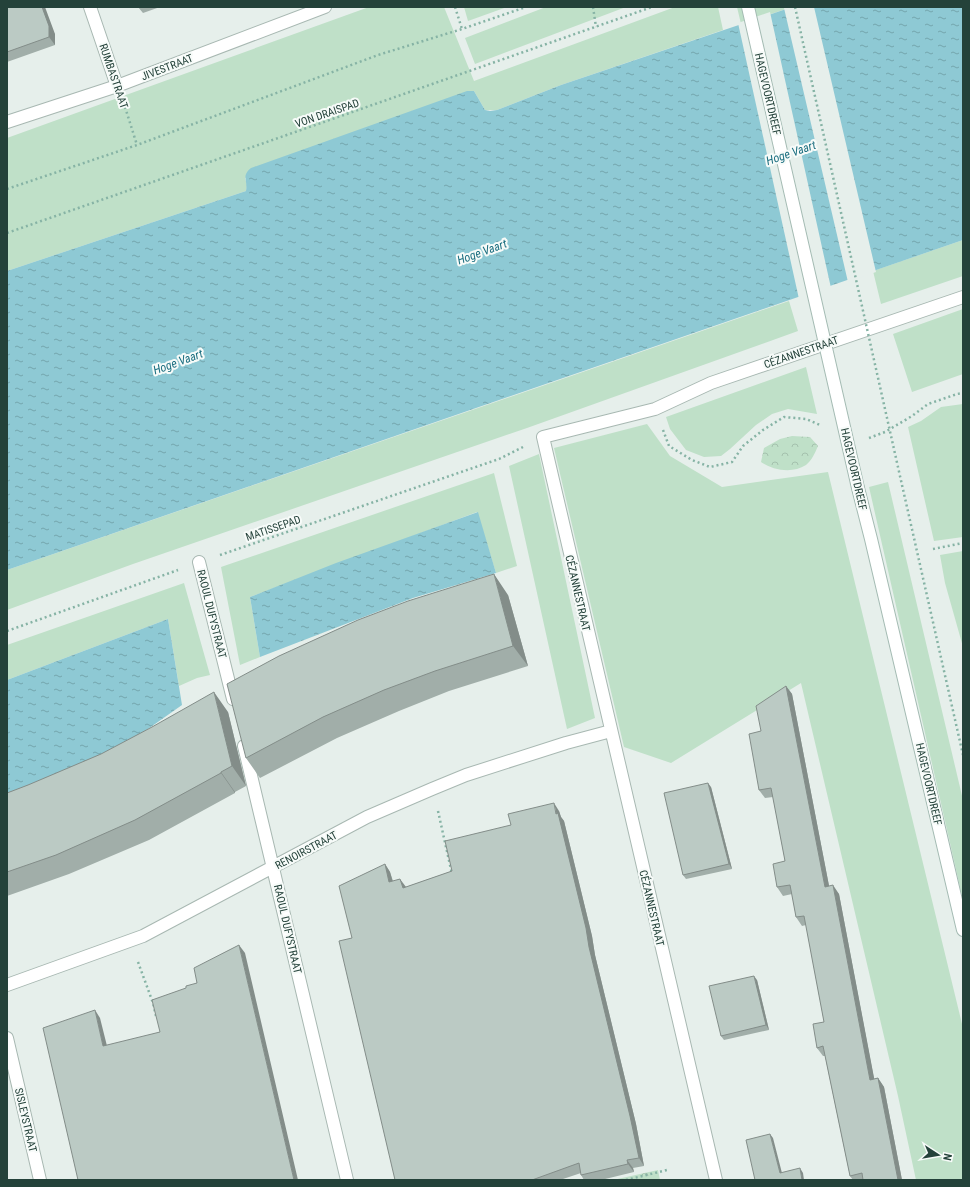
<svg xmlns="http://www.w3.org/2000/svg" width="970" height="1187" font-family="'Roboto Condensed',sans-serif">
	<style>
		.green { fill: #bfe0c8 }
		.park { fill: url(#park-crowns) }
		.water { fill: url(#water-ripples) }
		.pier { fill: #e6efeb }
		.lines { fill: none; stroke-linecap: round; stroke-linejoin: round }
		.street-casing { stroke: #a8b8b2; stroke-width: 14 }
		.secondary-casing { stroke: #a4bbb3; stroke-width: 14 }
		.path { stroke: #86b3a5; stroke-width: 2.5; stroke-dasharray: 2 3; stroke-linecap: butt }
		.street { stroke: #fff; stroke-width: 12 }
		.secondary { stroke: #fff; stroke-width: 12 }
		.secondary-bridge-casing { stroke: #a4bbb3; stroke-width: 14; stroke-linecap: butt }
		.path-bridge { stroke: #86b3a5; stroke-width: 2.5; stroke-dasharray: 2 3; stroke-linecap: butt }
		.secondary-bridge { stroke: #fff; stroke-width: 12 }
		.wall { fill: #a1aea9 }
		.shaded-wall { fill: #838d89 }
		.building { fill: #bbcac4; stroke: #838d89 }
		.labels { text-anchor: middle; stroke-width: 4; stroke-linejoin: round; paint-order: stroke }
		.street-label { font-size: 11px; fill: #24423a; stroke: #f7fbf9 }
		.water-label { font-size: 12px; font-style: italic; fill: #1c6f80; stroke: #f7fbf9 }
	</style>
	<defs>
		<pattern id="park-crowns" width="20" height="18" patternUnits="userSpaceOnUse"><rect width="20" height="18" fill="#bfe0c8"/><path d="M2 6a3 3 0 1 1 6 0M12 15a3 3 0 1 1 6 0" fill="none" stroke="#a4c1ad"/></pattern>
		<pattern id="water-ripples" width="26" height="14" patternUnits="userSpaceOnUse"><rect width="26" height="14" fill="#8ec9d4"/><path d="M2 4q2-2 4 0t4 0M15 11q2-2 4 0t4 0" fill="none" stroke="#74a5ad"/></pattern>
	</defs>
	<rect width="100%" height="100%" fill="#e6efeb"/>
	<!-- green -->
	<path class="green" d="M369,7H444L474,81L675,7H718L723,30L561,85L497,110H485L474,91L245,178L247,185L246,191L7,271V138Z
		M464,7H507L468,21Z
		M546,7H626L475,64L465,38Z
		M737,7H792L741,24Z
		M963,240V276L881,304L873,271Z
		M789,301L798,331L527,428L133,564L7,610V570Z
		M963,309V374L912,392L893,334Z
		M806,367L817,414L788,409L772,414L756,425L730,449L721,456L704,457L686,450L670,429L666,417Z
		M963,404V537L934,541L908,427L921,421L941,407Z
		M647,424L670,456L722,487L828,472L963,1028V1180H916L898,1096L801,683L671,763L624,747L554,448Z
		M539,454L595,718L567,729L509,466Z
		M494,473L517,566L496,573L477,512L250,597L260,657L240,665L221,567Z
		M888,482L963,800V900L869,487Z
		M963,551V647L945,583L940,555Z
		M184,583L210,675L197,678L179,686L168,619L7,680V645Z"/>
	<!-- park -->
	<path class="park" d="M792,436L810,437L818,446C815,453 812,460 806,465C792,474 773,470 761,462L764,448L780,439Z
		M658,1170L660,1180H613Z"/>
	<!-- water -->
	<path class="water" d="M792,7H963V240L7,570V271L246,191C248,180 241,176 251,168L467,91H474L485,110L490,111L497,110L561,85Z
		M478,512L496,573L413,598L260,657L250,597L336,563Z
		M168,619L182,705L101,762L7,797V680Z"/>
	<!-- pier -->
	<path class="pier" d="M786,7H814L876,272L848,282L784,8Z
		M770,12L831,288L799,299L738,23Z"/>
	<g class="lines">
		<!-- street casing -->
		<g class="street-casing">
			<path id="street" d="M90,7L117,86
				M7,122L117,86L325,7
				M199,562L233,699
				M244,746L347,1180
				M7,985L143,936L367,817L432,789L466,775L566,743L611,731
				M7,1038L40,1180
				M716,1180L543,437L655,409L711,383L963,297"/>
		</g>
		<!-- secondary casing -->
		<g class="secondary-casing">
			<path id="secondary" d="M858,488L871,539L963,930"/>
		</g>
		<!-- path -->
		<path class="path" d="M455,7L462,29
			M593,7L596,27
			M125,107L137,145
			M7,189L137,145L378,55L462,29L526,7
			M7,233L652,7
			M663,430L669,446L692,460L710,467L732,462L743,446L763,430L784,417L806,419L820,425
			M869,438L885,432L912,416L928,404L957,394L963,393
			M902,485L963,755
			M933,549L963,543
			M220,555L499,459L523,447
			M7,631L178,570
			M438,811L452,874
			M138,962L153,1003L156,1016
			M626,1180L667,1170"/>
		<!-- street -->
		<use href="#street" class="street"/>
		<!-- secondary -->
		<use href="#secondary" class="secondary"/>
		<!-- secondary-bridge casing -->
		<g class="secondary-bridge-casing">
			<path id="secondary-bridge" d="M748,7L858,488"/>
		</g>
		<!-- path-bridge -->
		<path class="path-bridge" d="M795,7L902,485"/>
		<!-- secondary-bridge -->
		<use href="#secondary-bridge" class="secondary-bridge"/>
	</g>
	<!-- wall -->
	<path class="wall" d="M7,7L55,34V45L7,62Z
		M138,7H160L143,13Z
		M508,595L528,666L449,691L399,711L337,738L260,778L246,758Z
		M786,686L792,694L829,886L839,894L874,1079L878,1078L884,1087L902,1180H853L850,1176L825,1056H823L817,1048L824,1022L806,925L802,926L796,917L792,894L783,896L777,887L785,861L773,797L765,798L759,790L761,731Z
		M228,712L246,786L235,792V793L149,840L69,874L7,896V793Z
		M711,787L732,869L686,879L683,875Z
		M559,811L561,817L564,821L592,936L595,955L636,1124L644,1166L633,1168L634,1172L601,1180H584L581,1175V1173L560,1180H395L352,938L385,864L390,872L393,881L406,887L452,871L511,825Z
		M757,980L769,1030L724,1040L721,1036Z"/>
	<!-- shaded-wall -->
	<path class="shaded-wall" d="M42,7H45L55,34V45L49,37Z
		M494,574L508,595L528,666L513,646Z
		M786,686L792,694L831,896L825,887Z
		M214,692L228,712L246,786L232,766Z
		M221,772L235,792V793L221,773Z
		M708,783L711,787L732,869L729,864Z
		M554,803L559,811L561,817L564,821L592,936L595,955L636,1124L644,1166L639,1158Z
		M385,864L390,872L395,890L389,882Z
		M400,879L406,887L403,888Z
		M833,885L839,894L876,1088L870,1080Z
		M239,945L245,953L298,1180H294Z
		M754,976L757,980L769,1030L766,1025Z
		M95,1010L100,1018L109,1054L103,1046Z
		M878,1078L884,1087L902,1180H898Z
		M770,1134L773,1138L783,1177L780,1173Z
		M627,1160L633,1168L634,1172L628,1164Z
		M800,1168L803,1173L804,1180H802Z"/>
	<!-- building -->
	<path class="building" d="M7,7H42L49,26V37L7,52Z
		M494,574L513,646L435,671L384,690L323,717L246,758L227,684L279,656L358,620L408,601Z
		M786,686L825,887L833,885L870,1080L878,1078L898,1180H863L862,1173L850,1176L823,1046L817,1048L813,1024L824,1022L804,916L796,917L790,885L777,887L773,864L785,861L771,788L759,790L749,734L761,731L756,706Z
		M214,692L232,766L221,772V773L135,820L56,855L7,872V793L28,785L101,754L152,727Z
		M708,783L729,864L683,875L664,793Z
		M554,803L556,814L558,813L586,928L589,947L630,1116L639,1158L627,1160L628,1164L581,1175L579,1163L532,1180H395L339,941L352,938L339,886L385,864L389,882L400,879L403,888L452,871L445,841L511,825L508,814Z
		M239,945L294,1180H78L43,1028L95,1010L103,1046L160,1032L152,1000L186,988V986L197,983L194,968Z
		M754,976L766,1025L721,1036L709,986Z
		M770,1134L780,1173L800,1168L802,1180H755L746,1140Z"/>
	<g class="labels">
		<!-- street labels -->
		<g class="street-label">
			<text transform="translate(167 67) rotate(-21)" y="4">JIVESTRAAT</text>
			<text transform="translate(114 76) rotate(71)" y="4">RUMBASTRAAT</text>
			<text transform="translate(768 94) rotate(77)" y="4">HAGEVOORTDREEF</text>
			<text transform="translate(327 113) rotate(-19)" y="4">VON DRAISPAD</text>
			<text transform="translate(801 352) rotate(-19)" y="4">CÉZANNESTRAAT</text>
			<text transform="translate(854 469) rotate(77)" y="4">HAGEVOORTDREEF</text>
			<text transform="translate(273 528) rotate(-19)" y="4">MATISSEPAD</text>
			<text transform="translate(578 593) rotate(77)" y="4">CÉZANNESTRAAT</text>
			<text transform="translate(212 614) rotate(76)" y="4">RAOUL DUFYSTRAAT</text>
			<text transform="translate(929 784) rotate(77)" y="4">HAGEVOORTDREEF</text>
			<text transform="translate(306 850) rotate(-28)" y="4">RENOIRSTRAAT</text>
			<text transform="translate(652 908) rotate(77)" y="4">CÉZANNESTRAAT</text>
			<text transform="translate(288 929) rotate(77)" y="4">RAOUL DUFYSTRAAT</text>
			<text transform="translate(26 1120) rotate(77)" y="4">SISLEYSTRAAT</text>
		</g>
		<!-- water labels -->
		<g class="water-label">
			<text transform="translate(791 153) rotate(-19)" y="4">Hoge Vaart</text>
			<text transform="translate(482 252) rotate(-20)" y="4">Hoge Vaart</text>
			<text transform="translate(178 362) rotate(-20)" y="4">Hoge Vaart</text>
		</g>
	</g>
	<!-- border -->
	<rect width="970" height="1187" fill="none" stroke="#24423a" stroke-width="16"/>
	<!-- north arrow -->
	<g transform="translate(938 1155) rotate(102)" stroke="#f7fbf9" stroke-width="3" paint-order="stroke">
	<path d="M0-3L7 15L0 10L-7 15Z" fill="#24423a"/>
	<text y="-6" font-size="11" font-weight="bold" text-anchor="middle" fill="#24423a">N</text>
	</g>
</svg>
